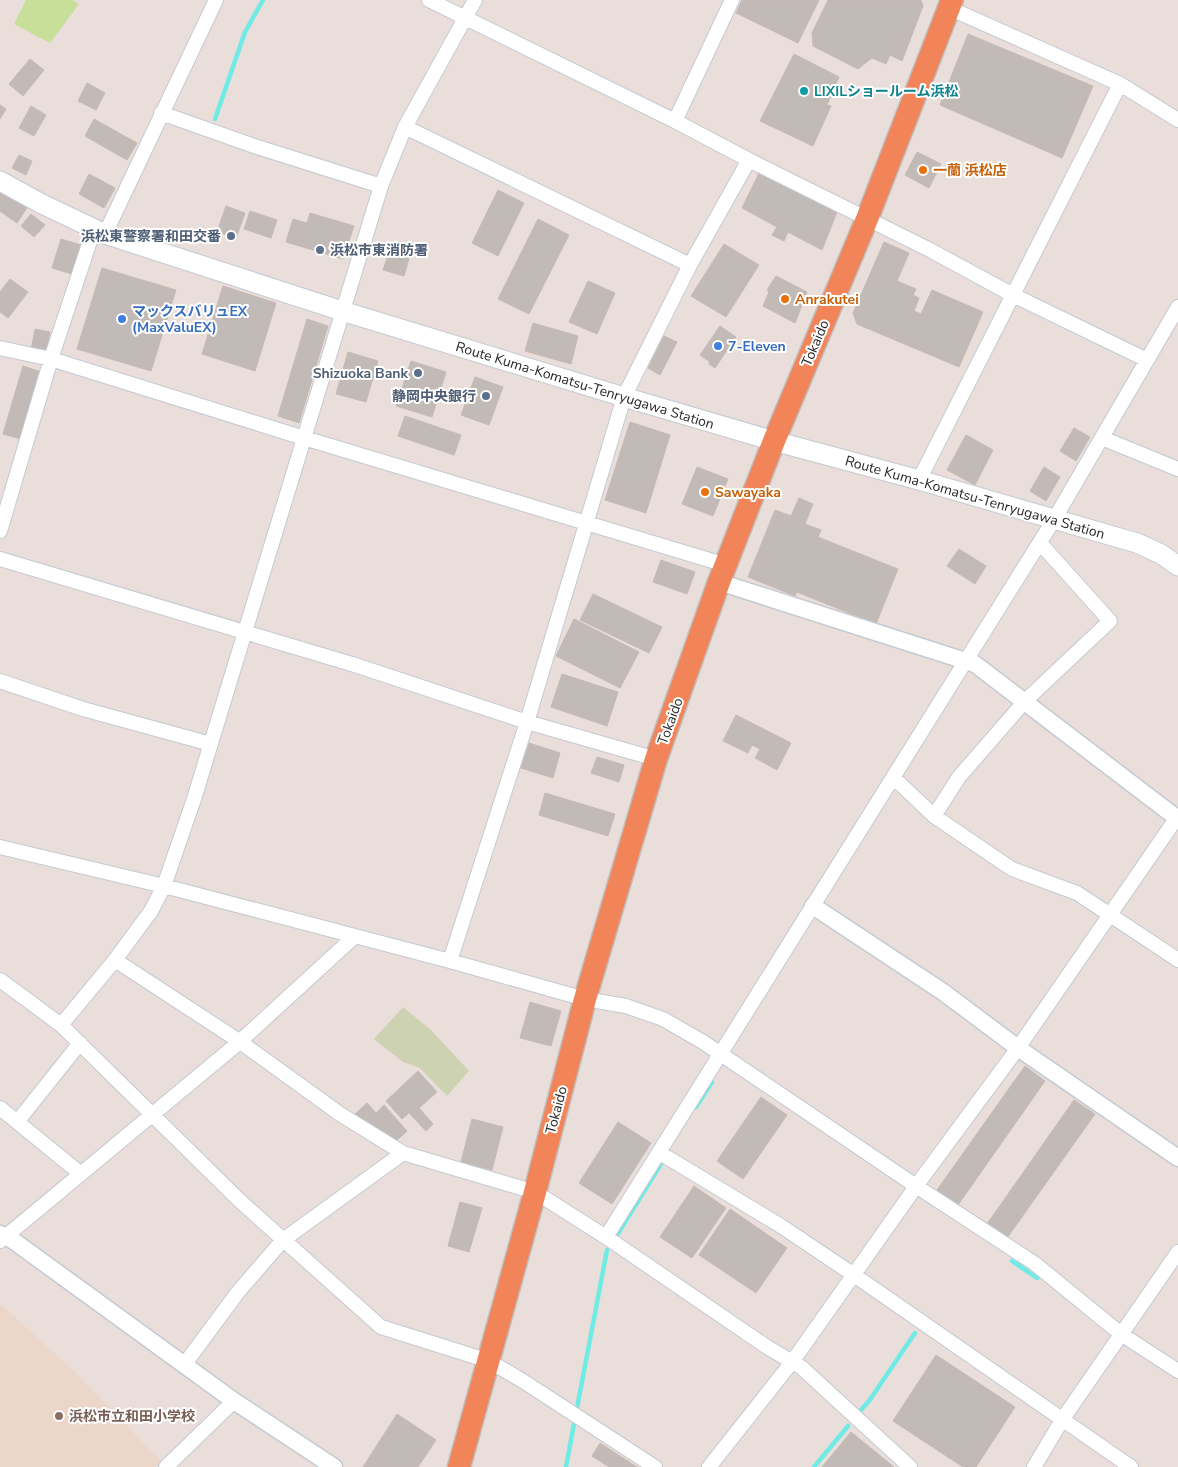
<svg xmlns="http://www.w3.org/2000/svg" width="1178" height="1467" font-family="'Nunito Sans','Noto Sans JP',sans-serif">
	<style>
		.education { fill: #ecd6ca }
		.green { fill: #c7df98 }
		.cemetery { fill: #cdd3b2 }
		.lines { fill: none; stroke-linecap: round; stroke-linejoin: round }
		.stream { stroke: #70eae4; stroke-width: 4.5 }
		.building { fill: #c2bab6; stroke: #c5bab4 }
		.minor-casing { stroke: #c3cad2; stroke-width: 16 }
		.tertiary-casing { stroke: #c3cad2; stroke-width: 19 }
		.secondary-casing { stroke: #c3cad2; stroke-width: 21 }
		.trunk-casing { stroke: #bebebe; stroke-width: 25 }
		.minor { stroke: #fff; stroke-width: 14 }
		.tertiary { stroke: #fff; stroke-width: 16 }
		.secondary { stroke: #fff; stroke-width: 19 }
		.trunk { stroke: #f2845a; stroke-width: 22 }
		.culture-dot { fill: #0f9aa8; stroke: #fff; stroke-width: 2 }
		.food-dot { fill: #e8710a; stroke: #fff; stroke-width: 2 }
		.service-dot { fill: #5c6f8a; stroke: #fff; stroke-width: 2 }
		.shop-dot { fill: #3f7fe0; stroke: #fff; stroke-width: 2 }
		.education-dot { fill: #8d6e63; stroke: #fff; stroke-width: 2 }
		.labels { text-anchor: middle; stroke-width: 4; stroke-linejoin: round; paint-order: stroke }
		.culture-label { font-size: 14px; font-weight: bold; fill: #0d838f; stroke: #fff; text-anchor: start }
		.food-label { font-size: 14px; font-weight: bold; fill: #c56008; stroke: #fff; text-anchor: start }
		.service-label { font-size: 14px; font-weight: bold; fill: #4e5e75; stroke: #fff; text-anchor: end }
		.shop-label { font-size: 14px; font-weight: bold; fill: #366cbe; stroke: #fff; text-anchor: start }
		.street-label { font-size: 14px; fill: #282828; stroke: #fff }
		.education-label { font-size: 14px; font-weight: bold; fill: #785e54; stroke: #fff; text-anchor: start }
	</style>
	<rect width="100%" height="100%" fill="#eadeda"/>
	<!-- education -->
	<path class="education" d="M0,1304L74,1371L161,1461L156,1467H0Z"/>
	<!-- green -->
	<path class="green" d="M26,0H72L79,4L50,43L14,24Z"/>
	<!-- cemetery -->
	<path class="cemetery" d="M403,1007L431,1030L469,1071L447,1096L420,1068L403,1062L374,1039Z"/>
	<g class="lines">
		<!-- stream -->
		<path class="stream" d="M215,119L245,32L263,0
			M696,1107L712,1082
			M617,1235L661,1164
			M1012,1261L1037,1278
			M577,1408L607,1250
			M861,1410L869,1401L915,1333
			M566,1467L574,1424
			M814,1467L848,1426"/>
	</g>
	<!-- building -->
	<path class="building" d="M742,0H819L798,43L736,13Z
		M828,0H921L923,6L902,61L890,55L886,64L872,58L858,69L813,46L812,33Z
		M968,34L1093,86L1062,158L940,105Z
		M794,54L839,77L827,105L831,106L813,146L760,121Z
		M30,59L44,70L23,96L9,84Z
		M87,83L105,93L96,110L78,101Z
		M0,105L6,109L0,119Z
		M31,106L46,115L34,136L19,128Z
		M94,119L137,143L127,160L85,136Z
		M917,152L941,164L929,188L905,175Z
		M19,155L32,161L26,175L12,168Z
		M760,171L837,212L822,250L788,232L784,241L772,235L777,227L742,208Z
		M89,174L115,188L104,208L79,194Z
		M0,190L27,208L17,223L0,211Z
		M498,190L524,203L498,256L472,243Z
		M226,206L245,213L236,238L217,232Z
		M250,211L277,220L271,238L244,229Z
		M310,213L354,226L343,259L286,242L293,219L307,223Z
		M31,214L45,225L34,237L21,226Z
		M538,219L569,235L529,314L498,299Z
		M61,239L81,245L72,274L52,268Z
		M884,242L909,253L897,281L916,289L913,295L919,298L914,311L921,314L932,290L983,312L959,367L857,324L853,313Z
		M724,244L759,265L726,317L691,296Z
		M390,249L410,255L404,276L383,270Z
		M102,268L176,290L151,371L77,349Z
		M776,276L807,292L795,323L763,306L769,292L767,290Z
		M10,279L28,292L8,318L0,312V292Z
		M588,281L615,293L597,334L569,322Z
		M223,286L276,303L255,371L202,354Z
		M307,319L328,326L299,423L278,416Z
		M533,323L578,336L571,364L525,351Z
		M720,326L736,337L715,368L709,364L710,362L700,355Z
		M35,329L50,332L46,353L31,350Z
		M664,336L677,342L660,375L648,368Z
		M348,352L378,361L366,402L336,394Z
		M411,361L446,372L432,417L396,406Z
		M23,366L41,372L21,439L3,434Z
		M475,377L503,387L489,425L461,415Z
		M405,416L461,435L454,455L398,436Z
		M630,422L670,435L646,513L605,500Z
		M1074,428L1090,437L1076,461L1060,451Z
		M966,435L993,450L975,485L947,470Z
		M697,467L728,479L713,516L682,504Z
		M1044,467L1060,477L1046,501L1030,491Z
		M799,498L813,504L805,524L821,530L818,537L898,569L876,624L797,592L795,596L748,577L775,510L791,516Z
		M959,549L986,566L975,584L947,566Z
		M661,560L695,572L687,594L653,582Z
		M593,594L662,627L649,653L580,620Z
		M574,619L639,652L620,688L556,656Z
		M562,674L618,692L607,726L551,707Z
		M736,715L791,743L777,770L755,758L760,749L752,745L748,753L723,741Z
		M529,743L560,753L553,778L521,768Z
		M597,757L624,765L619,782L591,773Z
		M545,793L615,814L608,836L539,815Z
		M530,1002L561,1011L551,1046L520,1038Z
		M1025,1066L1045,1081L958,1205L937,1190Z
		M418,1071L437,1092L419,1108L433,1124L426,1131L409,1113L402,1119L386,1101Z
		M761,1097L787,1115L743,1179L717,1161Z
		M1074,1100L1095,1114L1007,1238L987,1224Z
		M367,1103L376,1113L384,1105L407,1131L394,1143L354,1115Z
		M472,1119L503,1127L492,1170L461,1162Z
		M618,1122L651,1143L612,1204L579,1183Z
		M694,1186L726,1208L692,1258L660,1237Z
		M460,1202L482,1208L469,1252L448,1246Z
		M730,1209L787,1248L756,1293L699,1255Z
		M936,1355L1015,1407L976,1467H963L893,1421Z
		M397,1414L436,1440L418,1467H363Z
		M851,1432L894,1467H822Z
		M600,1443L637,1467H609L592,1456Z"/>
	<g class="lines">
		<!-- minor casing -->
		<g class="minor-casing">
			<path id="minor" d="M429,0L675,121L749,160L930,250L1013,295L1147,360
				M949,8L1120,84L1178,120
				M161,113L254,146L381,186
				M675,121L732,0
				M405,127L690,265
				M105,234L216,0
				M0,348L51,359L304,438L726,565
				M1102,438L1178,469
				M919,480L1120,84
				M0,531L51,359L94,229
				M0,559L355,665L527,722L656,759
				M0,681L83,709L211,744
				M894,778L934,816L959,777L1025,701L1110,621L1040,543
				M934,816L1012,869L1077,893L1178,960
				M0,847L164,886L450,961L585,999L626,1006L663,1019L703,1042L916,1186L1034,1263L1121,1334L1178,1371
				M115,960L151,911L164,886L194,799L381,186L405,127L475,0
				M450,961L527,722L624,397L690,265L749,160
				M0,980L61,1025L240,1201L381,1327L489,1361L523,1381L655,1467
				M61,1025L115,960L239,1041L340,1114L403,1153
				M0,1108L81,1174
				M17,1122L80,1043
				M660,1153L781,1226L854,1275L1131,1467
				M606,1237L1055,518L1178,307
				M0,1241L236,1045L354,937
				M184,1365L238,1292L283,1240L403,1153L535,1192L606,1237L767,1347L801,1367L910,1467
				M166,1467L234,1401
				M709,1467L792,1362L922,1178L1018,1048L1178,816
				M1034,1467L1062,1420L1178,1252"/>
		</g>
		<!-- tertiary casing -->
		<g class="tertiary-casing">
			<path id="tertiary" d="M719,582L975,664L1178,819
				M813,906L943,992L1018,1048L1178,1158
				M0,1234L11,1239L234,1401L334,1467"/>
		</g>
		<!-- secondary casing -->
		<g class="secondary-casing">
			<path id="secondary" d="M0,181L42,204L105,234L342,311L624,397L774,441L919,480L1137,543L1161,554L1178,566"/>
		</g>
		<!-- trunk casing -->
		<g class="trunk-casing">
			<path id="trunk" d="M459,1467L535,1192L585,999L656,759L719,582L774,441L867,219L952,0"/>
		</g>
		<!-- minor -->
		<use href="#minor" class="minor"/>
		<!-- tertiary -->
		<use href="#tertiary" class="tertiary"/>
		<!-- secondary -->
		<use href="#secondary" class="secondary"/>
		<!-- trunk -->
		<use href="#trunk" class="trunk"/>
	</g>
	<!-- markers -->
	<circle class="culture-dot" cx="804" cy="91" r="5"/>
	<g class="food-dot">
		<circle cx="923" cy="170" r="5"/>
		<circle cx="785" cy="299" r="5"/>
		<circle cx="705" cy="492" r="5"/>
	</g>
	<g class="service-dot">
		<circle cx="231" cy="236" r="5"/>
		<circle cx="320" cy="250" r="5"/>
		<circle cx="418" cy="373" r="5"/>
		<circle cx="486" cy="396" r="5"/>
	</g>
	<g class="shop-dot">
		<circle cx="122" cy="319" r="5"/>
		<circle cx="718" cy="346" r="5"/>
	</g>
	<circle class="education-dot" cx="59" cy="1416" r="5"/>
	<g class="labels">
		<!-- culture labels -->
		<g class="culture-label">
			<text x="814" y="96">LIXILショールーム浜松</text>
		</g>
		<!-- food labels -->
		<g class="food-label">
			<text x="933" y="175">一蘭 浜松店</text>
			<text x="795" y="304">Anrakutei</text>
			<text x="715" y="497">Sawayaka</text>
		</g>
		<!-- service labels -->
		<g class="service-label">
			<text x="221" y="241">浜松東警察署和田交番</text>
			<text x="330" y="255" text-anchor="start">浜松市東消防署</text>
			<text x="408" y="378">Shizuoka Bank</text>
			<text x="476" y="401">静岡中央銀行</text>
		</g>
		<!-- shop labels -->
		<g class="shop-label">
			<text x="132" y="316">マックスバリュEX<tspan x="132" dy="16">(MaxValuEX)</tspan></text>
			<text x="728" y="351">7-Eleven</text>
		</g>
		<!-- street labels -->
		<g class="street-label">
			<text transform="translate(815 343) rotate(-67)" y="5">Tokaido</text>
			<text transform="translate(585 385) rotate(17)" y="5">Route Kuma-Komatsu-Tenryugawa Station</text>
			<text transform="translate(975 497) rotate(16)" y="5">Route Kuma-Komatsu-Tenryugawa Station</text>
			<text transform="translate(670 721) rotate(-70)" y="5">Tokaido</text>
			<text transform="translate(556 1110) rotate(-75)" y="5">Tokaido</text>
		</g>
		<!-- education labels -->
		<g class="education-label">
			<text x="69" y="1421">浜松市立和田小学校</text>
		</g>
	</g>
</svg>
